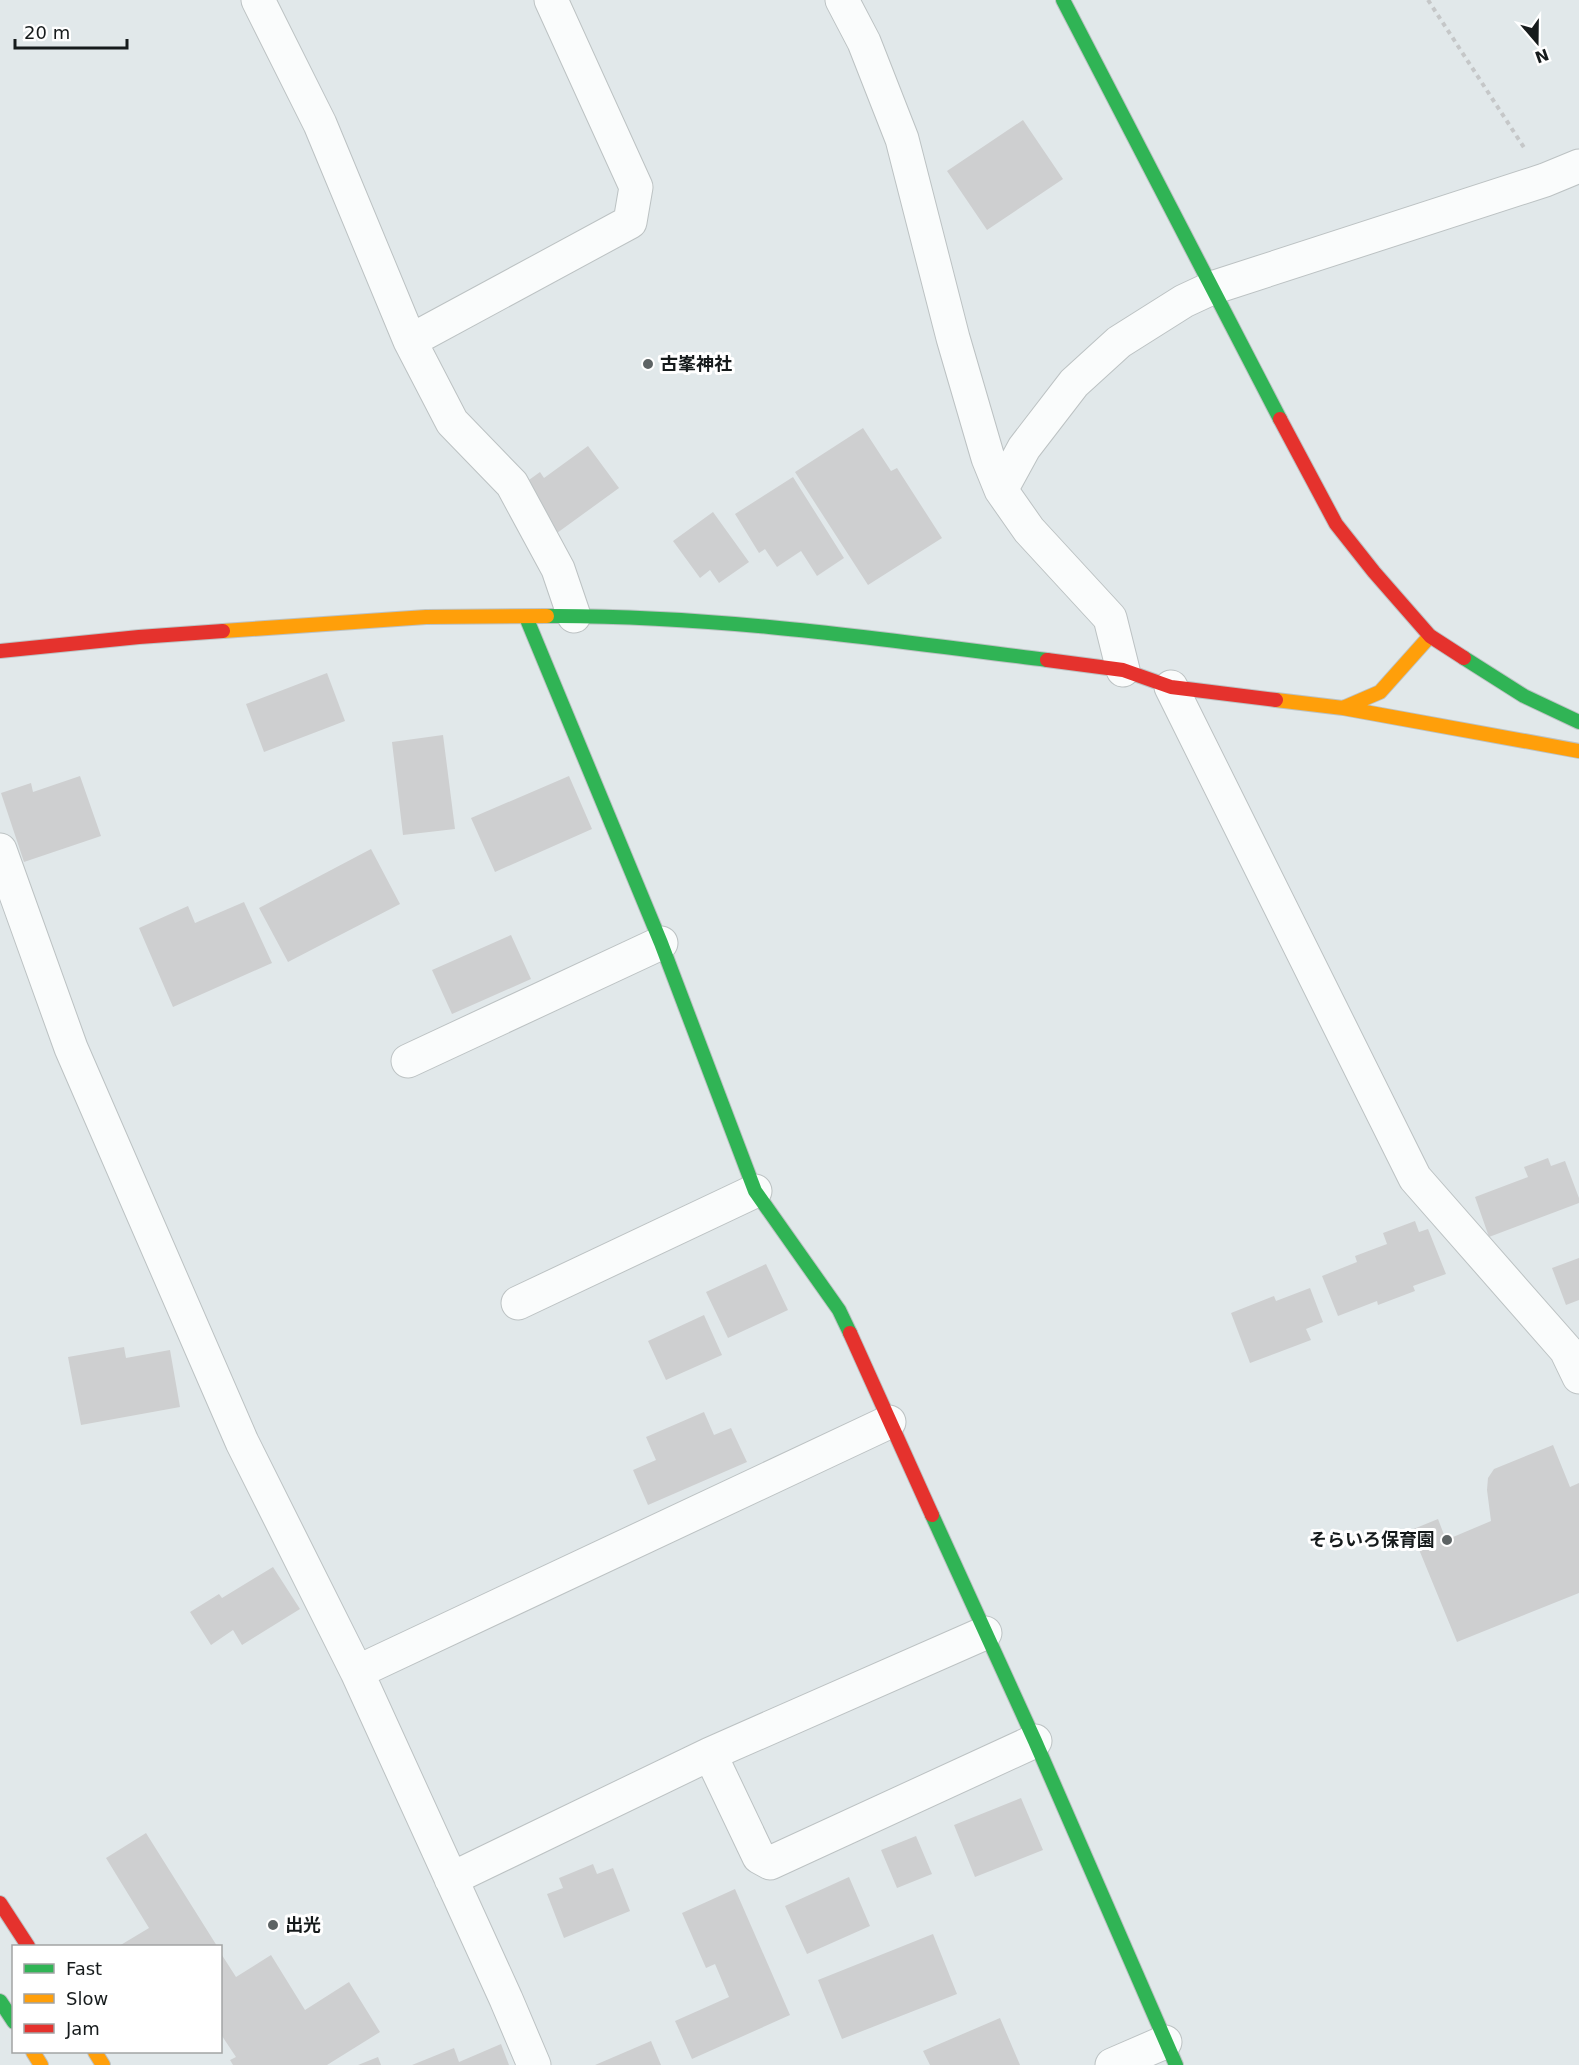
<svg xmlns="http://www.w3.org/2000/svg" width="1579" height="2065" font-family="'DejaVu Sans','Noto Sans JP',sans-serif">
	<style>
		.building { fill: #cecfd0 }
		.lines { fill: none; stroke-linecap: round; stroke-linejoin: round }
		.street-casing { stroke: #bcc2c3; stroke-width: 35 }
		.fast-casing { stroke: #bcc2c3; stroke-width: 16 }
		.slow-casing { stroke: #bcc2c3; stroke-width: 16 }
		.jam-casing { stroke: #bcc2c3; stroke-width: 16 }
		.path { stroke: #c5c7c8; stroke-width: 4; stroke-dasharray: 4.5 4.5; stroke-linecap: butt }
		.street { stroke: #fafcfc; stroke-width: 33 }
		.fast { stroke: #30b455; stroke-width: 14 }
		.slow { stroke: #ff9f0a; stroke-width: 14 }
		.jam { stroke: #e5322d; stroke-width: 14 }
		.poi-dot { fill: #5d6364; stroke: #fff; stroke-width: 2 }
		.labels { text-anchor: middle; stroke-width: 6; stroke-linejoin: round; paint-order: stroke }
		.poi-label { font-size: 18px; font-weight: bold; fill: #161b1c; stroke: #fff; text-anchor: start }
	</style>
	<rect width="100%" height="100%" fill="#e1e8ea"/>
	<!-- building -->
	<path class="building" d="M1023,120L1063,179L987,230L947,171Z
		M863,428L891,471L897,468L942,538L868,585L795,472Z
		M588,446L619,488L557,533L522,485L540,472L544,478Z
		M793,477L844,558L817,576L801,551L777,567L765,549L759,553L735,514Z
		M713,512L749,562L719,583L710,570L700,578L673,541Z
		M327,673L345,721L264,752L246,704Z
		M443,735L455,829L403,835L392,742Z
		M80,776L101,836L24,862L1,793L31,783L33,792Z
		M569,776L592,829L495,872L471,818Z
		M371,849L400,904L288,962L259,908Z
		M244,902L272,963L173,1007L139,928L188,906L195,923Z
		M511,935L531,979L452,1014L432,970Z
		M1548,1158L1551,1166L1565,1161L1579,1198V1203L1489,1237L1475,1197L1528,1177L1524,1167Z
		M1415,1221L1419,1232L1428,1229L1446,1274L1413,1286L1415,1291L1378,1305L1377,1301L1338,1316L1322,1276L1357,1262L1355,1256L1387,1244L1383,1233Z
		M1579,1258V1300L1566,1305L1552,1268Z
		M766,1264L788,1310L728,1338L706,1292Z
		M1310,1288L1323,1322L1306,1329L1311,1340L1250,1363L1231,1313L1274,1296L1276,1301Z
		M704,1315L722,1355L666,1380L648,1341Z
		M124,1347L126,1358L170,1350L180,1407L81,1425L68,1357Z
		M704,1412L714,1435L731,1428L747,1462L648,1505L633,1470L656,1460L646,1437Z
		M1553,1445L1570,1487L1579,1483V1593L1457,1642L1411,1530L1438,1519L1446,1540L1491,1521L1487,1490L1488,1478L1494,1469Z
		M273,1567L300,1609L242,1645L233,1630L211,1645L190,1612L219,1594L222,1598Z
		M1021,1798L1043,1850L975,1877L954,1825Z
		M146,1833L217,1946H119L149,1928L106,1858Z
		M916,1836L932,1874L897,1888L881,1850Z
		M593,1864L597,1874L613,1868L630,1911L564,1938L547,1894L563,1888L559,1878Z
		M849,1877L870,1926L807,1954L785,1906Z
		M735,1889L790,2015L692,2059L675,2021L729,1997L715,1964L706,1968L682,1913Z
		M933,1934L957,1994L842,2039L818,1980Z
		M220,1952L236,1977L271,1955L305,2010L349,1982L380,2032L327,2065H233L230,2060L236,2057L220,2033Z
		M1000,2018L1020,2065H930L923,2051Z
		M651,2041L661,2065H595Z
		M501,2044L509,2065H412L454,2048L459,2062Z
		M378,2057L381,2065H358Z"/>
	<g class="lines">
		<!-- street casing -->
		<g class="street-casing">
			<path id="street" d="M258,0L320,124L410,341L452,422L512,484L558,569L574,616
				M842,0L864,42L902,139L953,338L988,458L1001,490L1029,530L1110,618L1123,670
				M410,341L630,222L636,187L551,0
				M1001,490L1024,448L1074,383L1119,342L1184,301L1212,288L1545,180L1579,166
				M1171,687L1415,1178L1566,1350L1579,1377
				M0,850L71,1048L242,1442L357,1672L506,1999L534,2065
				M408,1061L661,943
				M518,1303L755,1191
				M985,1633L710,1754L759,1857L770,1863L1035,1741
				M357,1672L889,1422
				M451,1879L710,1754
				M1112,2065L1165,2042"/>
		</g>
		<!-- fast casing -->
		<g class="fast-casing">
			<path id="fast" d="M1063,0L1280,419
				M547,616C714,615 881,639 1047,660
				M526,617L661,943L755,1191L839,1310L850,1333
				M1464,658L1524,696L1579,722
				M932,1515L1035,1741L1176,2065
				M0,2001L14,2022"/>
		</g>
		<!-- slow casing -->
		<g class="slow-casing">
			<path id="slow" d="M223,631L426,617L547,616
				M1276,700L1343,708L1380,692L1430,636
				M1343,708L1579,751
				M33,2052L41,2065
				M95,2052L103,2065"/>
		</g>
		<!-- jam casing -->
		<g class="jam-casing">
			<path id="jam" d="M1280,419L1336,524L1374,572L1430,636L1464,658
				M0,651L139,637L223,631
				M1047,660L1123,670L1171,687L1276,700
				M850,1333L932,1515
				M0,1903L28,1946"/>
		</g>
		<!-- path -->
		<path class="path" d="M1428,0L1525,149"/>
		<!-- street -->
		<use href="#street" class="street"/>
		<!-- fast -->
		<use href="#fast" class="fast"/>
		<!-- slow -->
		<use href="#slow" class="slow"/>
		<!-- jam -->
		<use href="#jam" class="jam"/>
	</g>
	<!-- markers -->
	<g class="poi-dot">
		<circle cx="648" cy="364" r="6"/>
		<circle cx="1447" cy="1540" r="6"/>
		<circle cx="273" cy="1925" r="6"/>
	</g>
	<g class="labels">
		<!-- poi labels -->
		<g class="poi-label">
			<text x="660" y="370">古峯神社</text>
			<text x="1435" y="1546" text-anchor="end">そらいろ保育園</text>
			<text x="285" y="1931">出光</text>
		</g>
	</g>
	<!-- legend -->
	<rect x="12" y="1945" width="210" height="108" fill="#ffffff" stroke="#a2a4a4" stroke-width="1.5"/>
	<rect x="24" y="1964" width="30" height="9" fill="#30b455" stroke="#a2a4a4" stroke-width="1.5"/>
	<text x="66" y="1975" font-size="18" fill="#161b1c">Fast</text>
	<rect x="24" y="1994" width="30" height="9" fill="#ff9f0a" stroke="#a2a4a4" stroke-width="1.5"/>
	<text x="66" y="2005" font-size="18" fill="#161b1c">Slow</text>
	<rect x="24" y="2024" width="30" height="9" fill="#e5322d" stroke="#a2a4a4" stroke-width="1.5"/>
	<text x="66" y="2035" font-size="18" fill="#161b1c">Jam</text>
	<!-- north arrow -->
	<g transform="translate(1537 42) rotate(160)" stroke="#ffffff" stroke-width="4.5" paint-order="stroke">
	<path d="M0-4.5L10 22L0 15L-10 22Z" fill="#161b1c"/>
	<text y="-9" font-size="16" font-weight="bold" text-anchor="middle" fill="#161b1c">N</text>
	</g>
	<!-- scale -->
	<path d="M15 39v9h112v-9" fill="none" stroke="#161b1c" stroke-width="3"/>
	<text x="24" y="39" font-size="18" fill="#161b1c" stroke="#ffffff" stroke-width="4.5" paint-order="stroke">20 m</text>
</svg>
